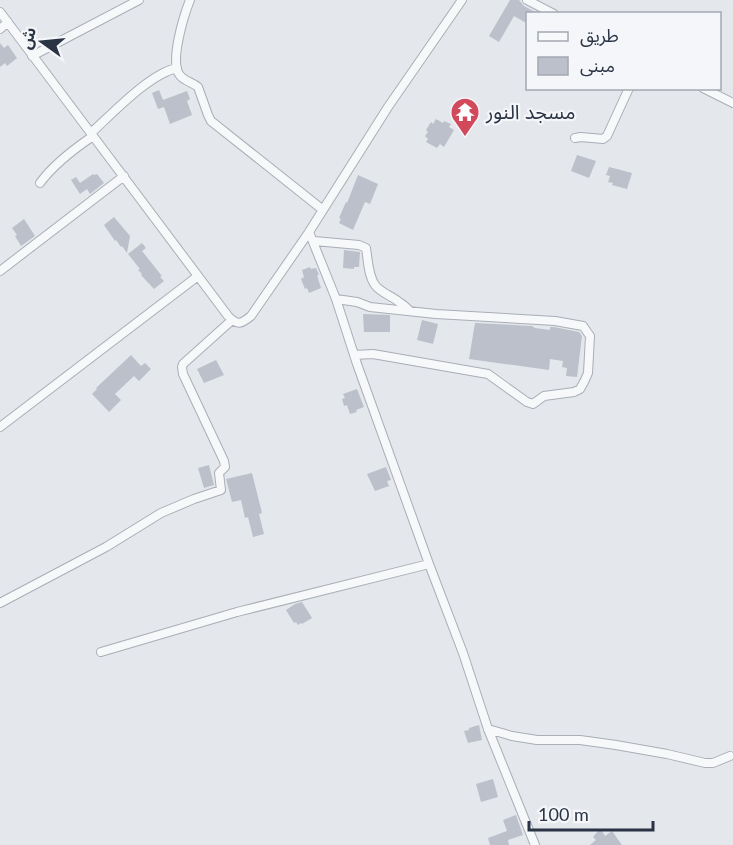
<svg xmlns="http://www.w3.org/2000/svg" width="733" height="845" font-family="Lato,'Noto Sans Arabic',sans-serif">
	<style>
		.building { fill: #bbc0ca }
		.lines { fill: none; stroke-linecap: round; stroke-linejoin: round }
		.minor-casing { stroke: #a9aeb7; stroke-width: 10 }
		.minor { stroke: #f7f8fa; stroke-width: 8 }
		.labels { text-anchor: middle; stroke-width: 4.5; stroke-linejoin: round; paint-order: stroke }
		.poi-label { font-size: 20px; fill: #2b3445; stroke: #f4f6f9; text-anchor: start }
	</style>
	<rect width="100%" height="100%" fill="#e4e7ec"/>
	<!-- building -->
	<path class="building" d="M510,0H519L524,6L539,14H528V24L514,16L499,42L489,36Z
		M0,43L4,48L8,45L17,58L7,66L5,63L0,67Z
		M159,90L163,100L187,91L190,99L187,101L192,115L170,124L164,107L158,109L152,93Z
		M436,119L443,123L444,121L451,124L449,127L454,130L444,147L440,144L437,148L426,142L428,139L425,136L428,132L426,130L431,122L433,124Z
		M577,155L596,161L589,178L571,171Z
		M609,167L632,173L627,189L612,185L613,183L608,182L610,176L606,175Z
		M93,174L94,175L97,174L104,183L90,194L87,189L80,194L71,180L76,177L80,183Z
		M358,175L378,184L370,204L365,202L353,230L339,223L341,219L339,218L346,202L347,203Z
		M114,217L130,236L127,253L122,246L121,247L116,240L115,241L104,225Z
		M24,219L35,236L21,246L15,236L17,235L12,228Z
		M142,243L146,248L142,251L162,276L160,277L164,281L154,289L141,275L142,274L138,270L140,269L128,254Z
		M344,250L360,252L359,267H354V269L343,268Z
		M310,267L311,269L316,268L319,275H317L321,288L309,293L307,288L305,289L301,279L304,277L302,270Z
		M363,314L390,315V332H364Z
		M422,320L438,324L433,344L417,340Z
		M475,323L532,326L535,328L550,330V327H554L579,332L582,336L577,377L566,376L567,368L562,367L563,361L550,359L549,370L469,359Z
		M131,355L141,366L145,363L151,369L139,381L134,376L115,394L121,400L109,412L92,394L97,389L96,388Z
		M216,360L224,375L204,383L197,369Z
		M357,389L364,407L356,410L357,412L350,414L347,405L344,406L342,399L345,398L343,394Z
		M209,465L214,485L204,488L198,468Z
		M386,467L391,480L387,481L389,486L375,491L367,474Z
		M252,473L262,513L259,514L264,534L253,537L248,517L245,518L241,500L232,502L226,479Z
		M302,602L312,618L302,624L301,623L298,625L296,622L294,623L286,610L295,604Z
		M479,725L482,740L468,743L464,731L469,730V728Z
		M493,779L498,797L481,802L476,784Z
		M516,815L523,835L508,840L509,845H490L488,838L507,831L503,820Z
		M598,831H602L605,836L612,831L622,845H590L596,840L593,837Z"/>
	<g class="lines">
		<!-- minor casing -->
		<g class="minor-casing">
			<path id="minor" d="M190,0C184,15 170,60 179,74C183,81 192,82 198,87L208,115L211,121L323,210
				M527,0L554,14
				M0,12L228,316C238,326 241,324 251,316L309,232L388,107L462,0
				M0,29L8,22
				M32,56L139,0
				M703,88L733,103
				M91,133C112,114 149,74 177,68
				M575,138L581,137L603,139L607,136L629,88
				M40,183C53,165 74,149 93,136
				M309,232L336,299L357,364L429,564L463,653L488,729L535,845
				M314,241L359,245L366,248C368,260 368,275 375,285C381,293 392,296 399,302C403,304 407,308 410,311
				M0,271L124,176
				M336,299L357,302L370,307L436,314L555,321L583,326L590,336L588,373L584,382L580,389L574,392L544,396L533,404L527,402L488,374L373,354L354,355
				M0,427L198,276
				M0,603L106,547L161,513L194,499L221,490L219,473L225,467L224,461L183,374L182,367L183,364L232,320
				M101,652L237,612L429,564
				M488,729L512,736L537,740H580L616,745L667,754L705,763H713L730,756"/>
		</g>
		<!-- minor -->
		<use href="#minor" class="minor"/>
	</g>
	<!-- icons -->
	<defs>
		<g id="temple-pin" transform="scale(1.5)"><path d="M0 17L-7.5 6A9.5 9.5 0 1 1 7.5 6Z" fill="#d1495b" stroke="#f4f6f9"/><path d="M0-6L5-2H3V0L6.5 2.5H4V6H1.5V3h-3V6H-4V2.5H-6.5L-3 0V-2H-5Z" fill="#fff"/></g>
	</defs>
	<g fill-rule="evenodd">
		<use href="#temple-pin" x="465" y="112"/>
	</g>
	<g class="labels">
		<!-- poi labels -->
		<g class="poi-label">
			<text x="486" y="119">مسجد النور</text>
		</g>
	</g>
	<!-- legend -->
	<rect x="526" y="12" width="195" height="78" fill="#f4f6f9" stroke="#a4a8b1" stroke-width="1.5"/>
	<rect x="538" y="32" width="30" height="9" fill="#f7f8fa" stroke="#a4a8b1" stroke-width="1.5"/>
	<text x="580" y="42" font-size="18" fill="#2b3445">طريق</text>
	<rect x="538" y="57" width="30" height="18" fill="#bbc0ca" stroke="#a4a8b1" stroke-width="1.5"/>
	<text x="580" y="72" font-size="18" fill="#2b3445">مبنى</text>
	<!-- north arrow -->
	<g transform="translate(42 42) rotate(285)" stroke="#f4f6f9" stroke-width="4.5" paint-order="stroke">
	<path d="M0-4.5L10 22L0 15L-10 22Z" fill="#2b3445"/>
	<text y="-9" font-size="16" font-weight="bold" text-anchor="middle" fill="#2b3445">ش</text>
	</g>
	<!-- scale -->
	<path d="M529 821v9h124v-9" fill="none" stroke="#2b3445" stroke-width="3"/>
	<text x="538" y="821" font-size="18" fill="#2b3445" stroke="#f4f6f9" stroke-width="4.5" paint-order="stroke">100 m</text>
</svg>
